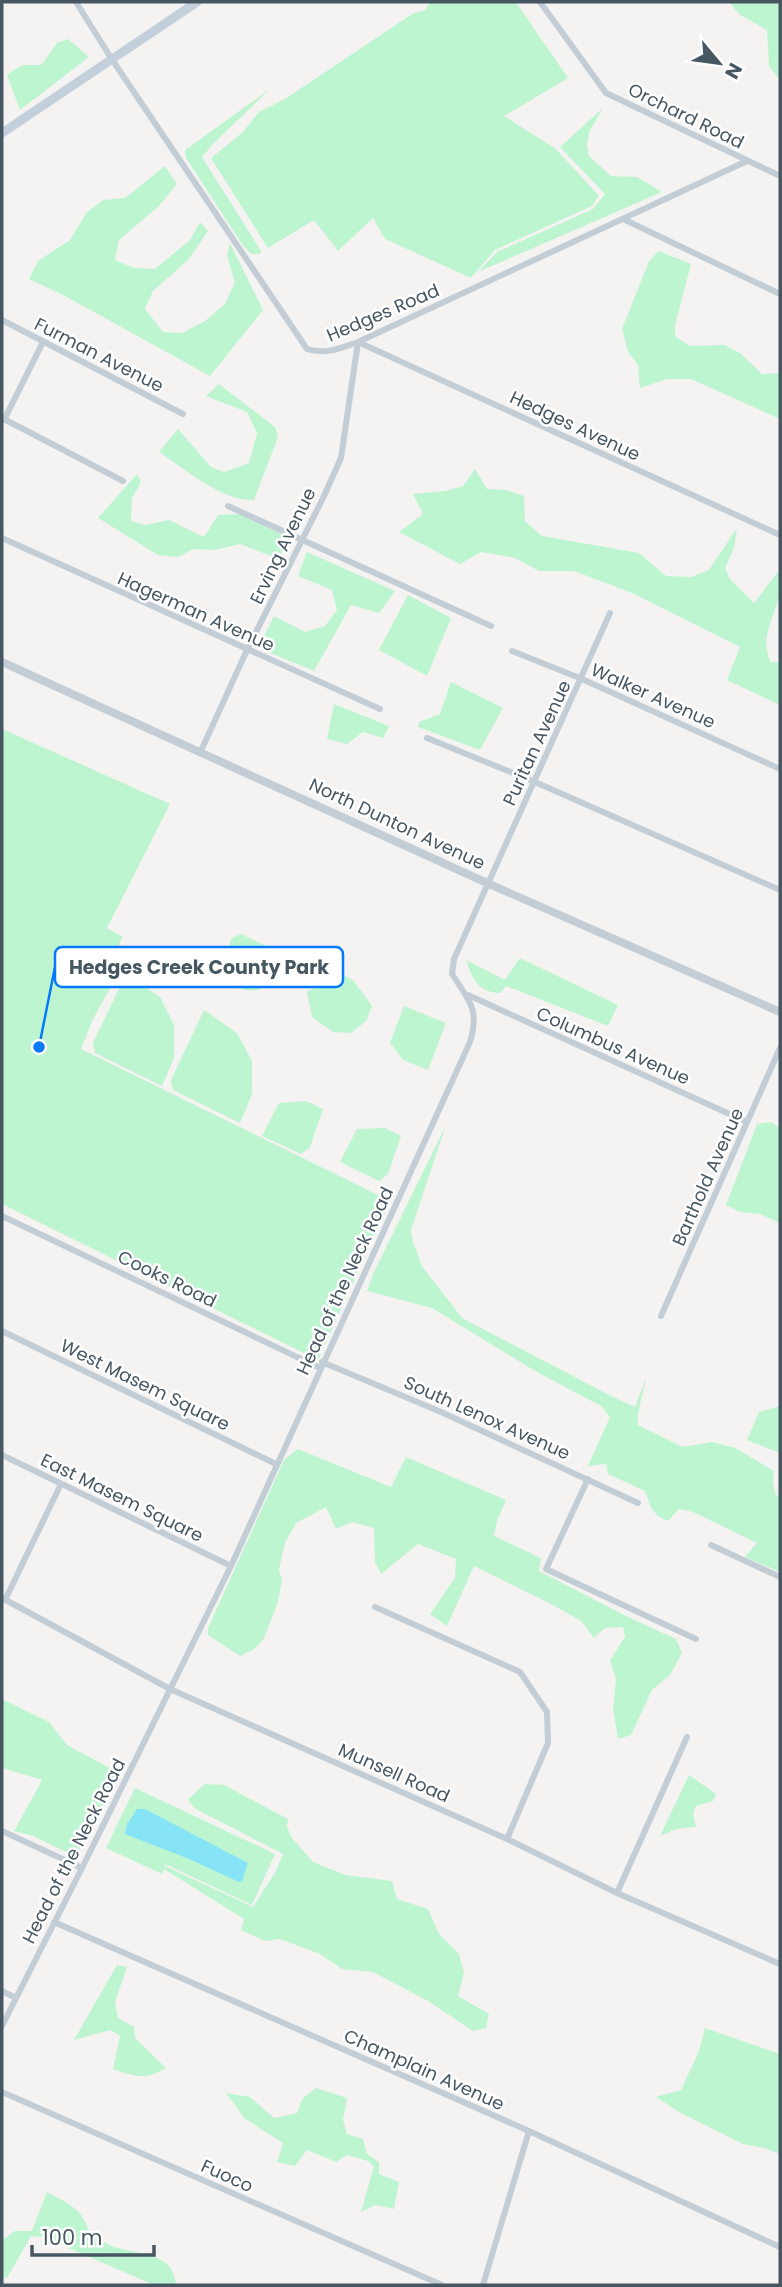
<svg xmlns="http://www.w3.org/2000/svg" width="782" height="2287" font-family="Poppins,sans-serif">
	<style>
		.green { fill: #bef5d1 }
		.water { fill: #87e3f6 }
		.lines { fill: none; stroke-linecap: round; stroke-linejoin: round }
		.minor { stroke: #c2cdd5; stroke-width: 6 }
		.tertiary { stroke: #c2cdd5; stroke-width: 8 }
		.secondary { stroke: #c3d0dc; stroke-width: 9 }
		.labels { text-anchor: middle; stroke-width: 5; stroke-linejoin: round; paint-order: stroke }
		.street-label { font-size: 18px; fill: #475762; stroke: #fff }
		.leader { fill: none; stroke: #077af9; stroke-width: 2.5 }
		.callout-dot { fill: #077af9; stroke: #fff; stroke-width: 2.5 }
		.callout { fill: #fff; stroke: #077af9; stroke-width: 2.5 }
		.callout-label { font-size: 19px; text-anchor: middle; font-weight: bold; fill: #475762 }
	</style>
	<rect width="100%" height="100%" fill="#f5f2f2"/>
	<!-- green -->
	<path class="green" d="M430,2H516L568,78L504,116L556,149L599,196L592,206L495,250L471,278L385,239L373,218L338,251L314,220L268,248L211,158L243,132L259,112L285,99L412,14L425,10Z
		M729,2H780V80L769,66L767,30L740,15Z
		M68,39L89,57L20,110L7,75L22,65H41L57,43Z
		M270,89L215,142L202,157L261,251L260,254H251L242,244L186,158L185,150Z
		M603,108L589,132L587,146L589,156L611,176L637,177L662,192L478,272L497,252L593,209L605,194L560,147Z
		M165,166L177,184L158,207L119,240L115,260L134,268L155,269L190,240L200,222L208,231L188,260L153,291L145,309L163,332L182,333L205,321L225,304L235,282L227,256L230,243L263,310L210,376L63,295L29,279L38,261L70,240L87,212L103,200L125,198Z
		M659,251L691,264L675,325V336L690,346L725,345L740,353L762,374L779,373L780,371V419L691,379H667L640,388L638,365L628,352L622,329L649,261Z
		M219,384L275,427L278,437L254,500C223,502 185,469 159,452L178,429L211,467L224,472L249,463L257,433L247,412L206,396Z
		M475,469L487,489L506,490L524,496L525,521L542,536L639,553L666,576L691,577L709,570L737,528L734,548L725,568L730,579L754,603L780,569C780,578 782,589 779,597C773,621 759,638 771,662H780V705L727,680L740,647L632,593L574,571H539L515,558L481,552L460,564L399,532L423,514L413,494L445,491L463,486Z
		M137,474L141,482L132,498L131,521L145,525L169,520L204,537L218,515L240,514L293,540L276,558L240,544L215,550L193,549L178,557L158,555L98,518Z
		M307,552L395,591L379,613L351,605L314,671L258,648L274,616L305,632L325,626L337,610L332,590L298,576Z
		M408,595L451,618L427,676L379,650Z
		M451,682L503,708L480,750L418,727L419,722L440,714Z
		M334,704L389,726L383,738L363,732L347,744L327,739Z
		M2,729L170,804L107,928L123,937L119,944L120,958L113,983L93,1019L81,1049L390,1201L318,1360L2,1204Z
		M241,934L284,955C267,996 255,999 216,977L232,938Z
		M520,958L618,1005L608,1026L506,986L500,993C479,993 472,978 466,960L505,980Z
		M340,973L353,980L372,1006L366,1021L351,1033L333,1032L312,1017L307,992Z
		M126,974L160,997L174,1025V1058L162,1086L95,1053L93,1043Z
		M404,1006L446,1023L428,1070L403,1060L390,1043Z
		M204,1010L237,1033L252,1061V1094L240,1123L173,1090L171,1080Z
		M306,1101L323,1109L310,1147L301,1154L262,1136L279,1103Z
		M771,1122L780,1128V1223L760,1214L740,1212L726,1205L757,1124Z
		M446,1125L411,1230L413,1242L422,1266L462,1318L611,1396L635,1407L646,1378C644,1390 636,1415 638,1425L683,1447L712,1442L735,1448L774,1471L773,1483L776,1495L780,1497V1572L745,1557L757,1543L693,1512L679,1509L668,1521C652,1515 650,1506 645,1491L608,1474L606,1464L588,1466L610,1417L601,1406L535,1371L432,1308L367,1291L373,1274Z
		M385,1128L401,1136L388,1174L379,1181L340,1162L357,1129Z
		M780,1406V1453L747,1440L759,1412Z
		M298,1449L391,1487L406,1457L506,1500L497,1521L494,1536L541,1558L539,1571L626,1616L676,1639L682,1653L670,1675L652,1690L631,1735L618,1739L613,1708L616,1679L610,1660L625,1637L623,1627L605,1628L594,1638L581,1621L549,1603L474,1566L447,1626L430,1614L455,1578L456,1559L418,1544L381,1574L375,1562L374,1528L352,1522L336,1529L326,1507L296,1523L285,1543L279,1569L282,1581L277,1605L263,1640L253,1650L240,1656L208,1635V1628L284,1460Z
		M2,1699L49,1722L67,1745L119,1773L78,1852L70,1854L33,1836L14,1831L42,1780L2,1768Z
		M689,1775L716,1794L713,1801L696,1806L693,1813L696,1827L676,1829L660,1836Z
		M205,1784L224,1785L288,1819L287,1827L292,1838L313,1862L345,1875L392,1881L397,1899L428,1909L439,1934L459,1954L464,1973L458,1996L489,2014L486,2028L473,2031L428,2001L373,1972L342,1969L320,1954L280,1939L265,1941L241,1930L244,1919L164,1869L162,1874L106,1848L135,1788L275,1854L252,1905L165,1864V1866L253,1907L276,1871L283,1854L194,1808L188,1799Z
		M117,1965L127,1967L115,2002L118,2018L134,2027L135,2038L166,2068C146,2081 134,2076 113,2069L120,2036L110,2030L74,2040Z
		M705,2028L780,2054V2154L764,2148L743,2144L679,2112L656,2097L681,2090L699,2051Z
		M316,2088L347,2098L343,2120L347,2134L363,2139L367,2154L379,2162V2174L399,2182L394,2209L375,2205L361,2212L374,2166L368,2161L347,2155L336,2162L307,2150L295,2166L277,2162L283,2143L244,2118L226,2093L250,2097L274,2118L297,2113L303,2098Z
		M47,2192C68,2204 82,2207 89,2232C98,2237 108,2246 118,2248C142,2255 174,2253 176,2285H154L43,2237L31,2236L7,2278L2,2277V2240L15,2231H32Z"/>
	<!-- water -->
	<path class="water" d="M137,1809H145L248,1863L242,1881L239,1882L189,1859L125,1834L127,1824Z"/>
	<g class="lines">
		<!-- minor -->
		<path class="minor" d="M76,2L111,58L307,349C326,355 340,348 358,342L747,161
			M540,2L606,93L780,176
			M623,219L780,294
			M2,320L183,414
			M358,342L780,535
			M2,418L123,481
			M4,420L43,342
			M228,506L491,626
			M2,538L380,709
			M512,651L582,679L780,769
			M427,738L535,782L780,890
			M200,753L247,650L324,496L341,458L358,342
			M468,995L747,1122
			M2,1216L320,1368
			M661,1316L780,1048
			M2,1331L276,1464
			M322,1362L441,1412L638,1503
			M2,1455L231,1566
			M588,1479L546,1569L696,1639
			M711,1545L780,1577
			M2,1598L170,1689
			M5,1600L61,1484
			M375,1607L520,1672L547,1712L548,1743L507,1839
			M170,1689L507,1839L617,1893L780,1964
			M2,1831L82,1868
			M617,1893L687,1737
			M54,1922L529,2131L780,2247
			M2,1991L16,1998
			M2,2026L82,1868L231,1566L470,1042C480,1008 469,1001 452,974L454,959L610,613
			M2,2092L442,2285
			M483,2285L529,2131"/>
		<!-- tertiary -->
		<path class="tertiary" d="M2,662L487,883L780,1012"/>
		<!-- secondary -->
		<path class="secondary" d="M2,133L197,2"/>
	</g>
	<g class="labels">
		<!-- street labels -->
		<g class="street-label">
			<text transform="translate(686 116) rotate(26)" y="6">Orchard Road</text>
			<text transform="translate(383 313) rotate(-23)" y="6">Hedges Road</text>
			<text transform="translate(99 355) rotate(27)" y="6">Furman Avenue</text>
			<text transform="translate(575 426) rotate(25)" y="6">Hedges Avenue</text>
			<text transform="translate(283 546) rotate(-64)" y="6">Erving Avenue</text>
			<text transform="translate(196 612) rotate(24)" y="6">Hagerman Avenue</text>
			<text transform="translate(653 696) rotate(24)" y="6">Walker Avenue</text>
			<text transform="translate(537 743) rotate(-65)" y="6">Puritan Avenue</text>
			<text transform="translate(397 824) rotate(25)" y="6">North Dunton Avenue</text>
			<text transform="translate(613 1046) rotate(24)" y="6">Columbus Avenue</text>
			<text transform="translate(708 1177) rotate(-66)" y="6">Barthold Avenue</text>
			<text transform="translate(167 1279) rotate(26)" y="6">Cooks Road</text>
			<text transform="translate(345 1281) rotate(-65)" y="6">Head of the Neck Road</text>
			<text transform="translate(145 1385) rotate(26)" y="6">West Masem Square</text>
			<text transform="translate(487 1418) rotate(24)" y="6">South Lenox Avenue</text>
			<text transform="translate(122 1498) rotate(26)" y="6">East Masem Square</text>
			<text transform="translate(394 1773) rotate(24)" y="6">Munsell Road</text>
			<text transform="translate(74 1851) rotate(-63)" y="6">Head of the Neck Road</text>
			<text transform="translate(424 2070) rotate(24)" y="6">Champlain Avenue</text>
			<text transform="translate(227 2176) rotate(24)" y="6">Fuoco</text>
		</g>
	</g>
	<!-- callouts -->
	<path class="leader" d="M39 1047L55 967"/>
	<circle class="callout-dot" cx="39" cy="1047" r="7"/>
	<rect class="callout" x="55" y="947" width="288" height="40" rx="7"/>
	<g class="callout-label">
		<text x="199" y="974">Hedges Creek County Park</text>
	</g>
	<!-- border -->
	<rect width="782" height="2287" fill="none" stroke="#475762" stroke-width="7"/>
	<!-- north arrow -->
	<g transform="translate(719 63) rotate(119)" stroke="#ffffff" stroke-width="5" paint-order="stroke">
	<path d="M0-5L12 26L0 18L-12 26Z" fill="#475762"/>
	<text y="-10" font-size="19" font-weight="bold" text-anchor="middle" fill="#475762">N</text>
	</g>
	<!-- scale -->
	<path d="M32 2245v10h122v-10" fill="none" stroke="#475762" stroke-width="3.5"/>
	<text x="42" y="2245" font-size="21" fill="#475762" stroke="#ffffff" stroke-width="5" paint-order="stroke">100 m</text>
</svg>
